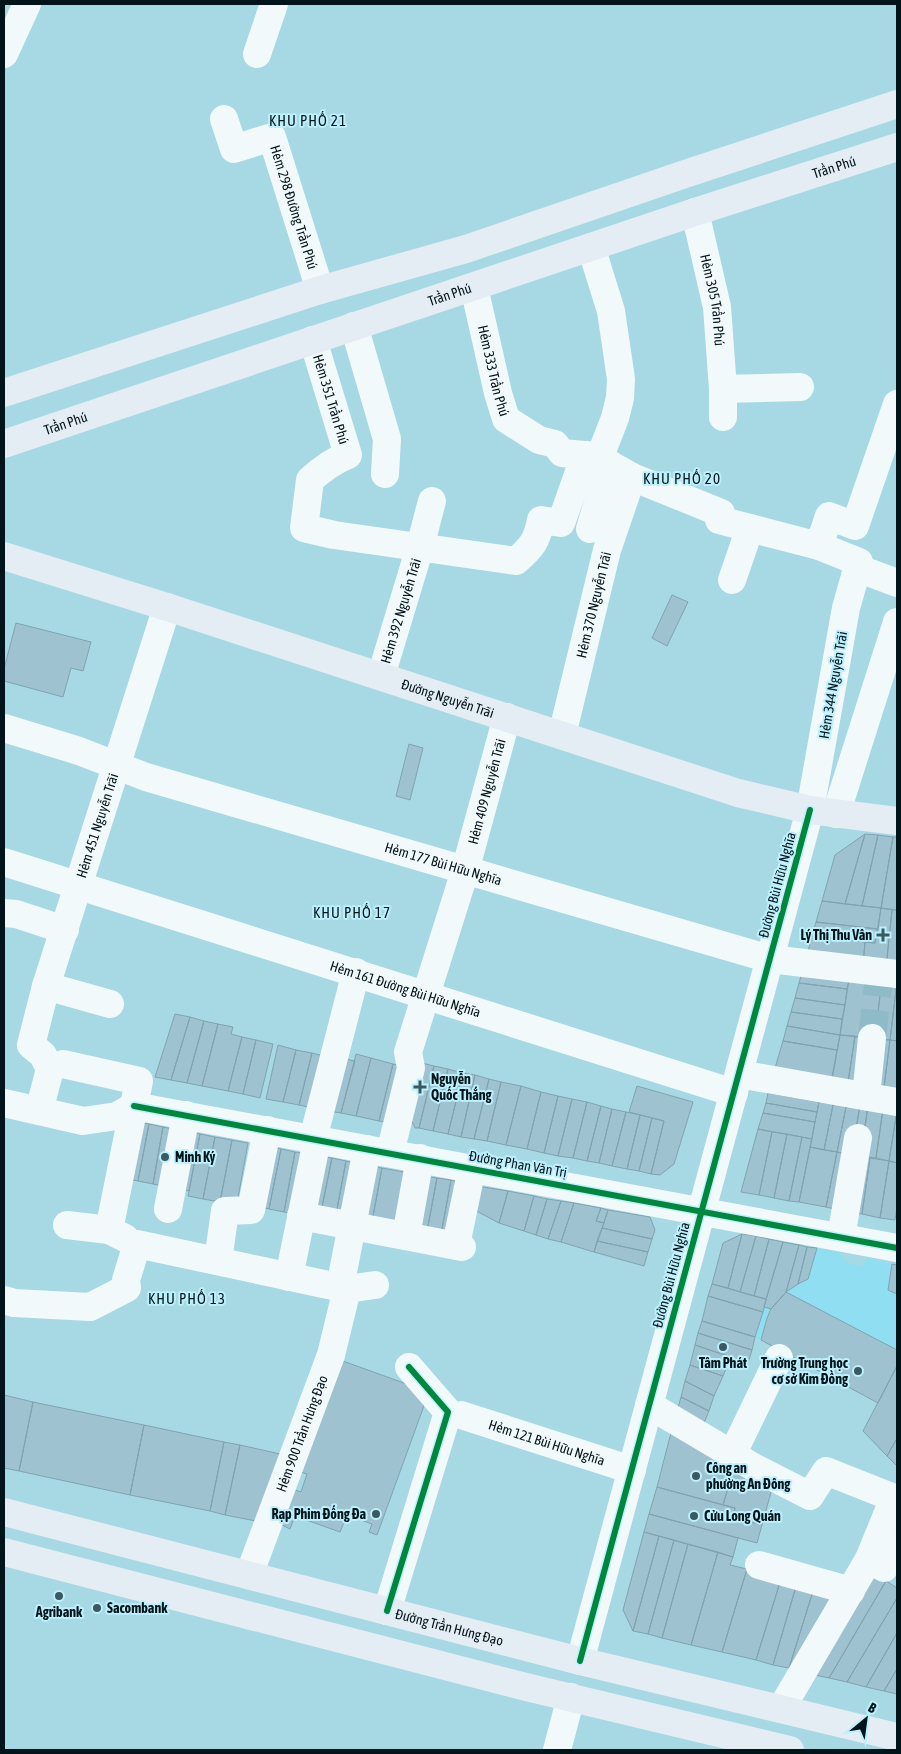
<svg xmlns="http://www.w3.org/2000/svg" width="901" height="1754" font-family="'Asap Condensed',sans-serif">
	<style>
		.built { fill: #8fdef1 }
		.building { fill: #9ec2cf; stroke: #7fa4b0 }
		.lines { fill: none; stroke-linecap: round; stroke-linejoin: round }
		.minor-tunnel { stroke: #8ebbc7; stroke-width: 28; stroke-dasharray: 28 14; stroke-linecap: butt }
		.minor { stroke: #f2f9fb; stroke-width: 28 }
		.major { stroke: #e4edf3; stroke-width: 28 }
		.cycleway-casing { stroke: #bdf0fd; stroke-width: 9 }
		.cycleway { stroke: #00873e; stroke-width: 6 }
		.poi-dot { fill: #3a5961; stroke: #bdf0fd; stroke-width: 2 }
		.labels { text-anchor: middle; stroke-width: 4; stroke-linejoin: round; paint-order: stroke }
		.street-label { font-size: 14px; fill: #00141a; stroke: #bdf0fd }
		.poi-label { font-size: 14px; font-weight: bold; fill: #00141a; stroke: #bdf0fd; text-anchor: start }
		.neighbourhood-label { font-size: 15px; letter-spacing: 1px; fill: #00141a; stroke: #bdf0fd }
	</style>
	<rect width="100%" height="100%" fill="#a7d9e5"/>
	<!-- built -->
	<path class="built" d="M817,1248L841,1253L845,1262L861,1266L867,1258L892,1264L888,1289L897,1294V1466L863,1431L878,1403L755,1337L764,1307L771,1309L786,1292L808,1279Z"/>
	<!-- building -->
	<path class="building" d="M672,595L688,602L667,646L652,638Z
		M16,623L91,642L83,671L71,668L63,697L4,681V669Z
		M409,744L423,748L410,800L396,796Z
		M865,834L878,835L862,906L845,904Z
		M865,834L845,904L822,901L835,855Z
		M878,835L893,837L881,908L862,906Z
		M893,837H897V910L881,908Z
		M822,901L881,908L878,929L816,922Z
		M881,908L892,910L886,968L863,965L865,942L875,943Z
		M892,910H897V969L886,968Z
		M816,922L878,929L875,943L812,936Z
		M812,936L865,942L863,965L806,959Z
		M803,969L850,974L847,989L799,983Z
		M850,974L882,978L875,1039L840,1035Z
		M882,978L897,982L890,1040L875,1039Z
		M897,982V1041L890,1040Z
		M799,983L847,989L845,1005L795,998Z
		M795,998L845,1005L842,1019L791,1012Z
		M791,1012L842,1019L840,1035L787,1026Z
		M175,1014L190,1017L171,1080L155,1077Z
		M190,1017L204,1021L187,1083L171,1080Z
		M204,1021L218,1024L202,1086L187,1083Z
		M218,1024L233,1027L231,1034L242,1037L228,1091L202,1086Z
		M787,1026L840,1035L837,1050L783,1041Z
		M840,1035L855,1036L847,1089L831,1086Z
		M855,1036L870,1038L864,1092L847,1089Z
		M242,1037L256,1040L243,1094L228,1091Z
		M875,1039L890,1040L883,1095L868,1093Z
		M256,1040L273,1044L260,1098L243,1094Z
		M890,1040L897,1041V1098L883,1095Z
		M783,1041L837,1050L832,1077L775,1068Z
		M278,1045L296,1050L283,1102L266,1099Z
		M296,1050L312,1053L299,1105L283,1102Z
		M312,1053L332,1058L319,1109L299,1105Z
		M356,1054L371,1058L356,1116L341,1113Z
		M341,1058L355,1061L341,1113L322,1110Z
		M371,1058L393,1064L379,1121L356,1116Z
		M418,1062L434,1066L419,1128H415L406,1109Z
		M393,1064L406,1067L393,1123L379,1121Z
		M434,1066L448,1069L433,1131L419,1128Z
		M448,1069L463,1073L448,1134L433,1131Z
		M463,1073L475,1075L461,1137L448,1134Z
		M475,1075L489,1079L474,1139L461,1137Z
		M489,1079L501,1082L487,1141L474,1139Z
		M501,1082L521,1086L506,1145L487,1141Z
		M521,1086L541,1092L527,1149L506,1145Z
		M637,1086L693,1102L674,1164L660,1175L651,1174L664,1121L629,1112Z
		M541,1092L558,1096L544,1153L527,1149Z
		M821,1092L835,1095L824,1150L810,1147Z
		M768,1093L819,1102L817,1112L766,1103Z
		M835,1095L848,1097L837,1152L824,1150Z
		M558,1096L572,1099L558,1156L544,1153Z
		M848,1097L861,1099L852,1155L837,1152Z
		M572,1099L587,1102L573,1158L558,1156Z
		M869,1100L884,1103L876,1158L860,1156Z
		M587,1102L601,1106L587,1161L573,1158Z
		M766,1103L817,1112L815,1122L763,1113Z
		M860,1105L868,1106L864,1135L855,1134Z
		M601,1106L612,1109L599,1163L587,1161Z
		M883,1108L897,1110L889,1161L876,1158Z
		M612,1109L626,1112L612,1166L599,1163Z
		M897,1111V1163L889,1161Z
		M626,1112L640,1115L627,1169L612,1166Z
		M763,1113L815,1122L812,1139L758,1129Z
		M640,1115L652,1118L639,1171L627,1169Z
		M652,1118L664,1121L651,1174L639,1171Z
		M133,1121L149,1124L138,1181L123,1178Z
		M149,1124L163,1127L153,1184L138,1181Z
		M163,1127L178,1130L167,1187L153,1184Z
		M758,1129L772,1132L759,1195L741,1192Z
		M187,1131L200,1134L189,1191L176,1189Z
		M772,1132L787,1134L774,1198L759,1195Z
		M200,1134L215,1137L203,1199L188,1196Z
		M787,1134L802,1137L789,1201L774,1198Z
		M215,1137L232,1140L220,1202L203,1199Z
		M802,1137L812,1139L799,1202L789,1201Z
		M232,1140L248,1143L236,1209L220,1202Z
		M266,1146L281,1149L269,1209L255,1206Z
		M810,1147L837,1152L826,1207L799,1202Z
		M281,1149L295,1152L284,1212L269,1209Z
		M295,1152L310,1154L298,1215L284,1212Z
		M837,1152L852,1155L843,1211L826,1207Z
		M317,1156L332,1158L320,1217L305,1214Z
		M860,1156L870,1158L862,1214L848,1212Z
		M332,1158L346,1161L335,1220L320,1217Z
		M870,1158L889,1161L880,1218L862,1214Z
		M346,1161L362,1164L350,1223L335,1220Z
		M889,1161L897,1163V1207L895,1220L880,1218Z
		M366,1165L382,1168L371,1227L355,1224Z
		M382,1168L415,1174L404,1234L371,1227Z
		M419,1175L437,1178L426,1237L408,1234Z
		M437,1178L451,1180L440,1240L426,1237Z
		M451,1180L465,1183L453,1242L440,1240Z
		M471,1185L508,1191L499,1223L467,1206Z
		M508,1191L534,1196L524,1231L499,1223Z
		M534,1196L547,1199L536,1235L524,1231Z
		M547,1199L561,1201L548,1239L536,1235Z
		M561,1201L574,1203L561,1242L548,1239Z
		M574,1203L601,1208L596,1221L604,1223L594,1252L561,1242Z
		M601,1208L608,1210L604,1223L596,1221Z
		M608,1210L650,1217L655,1230L652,1239L602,1228Z
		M602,1228L652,1239L648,1252L597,1241Z
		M742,1234L728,1288L712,1284L723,1243Z
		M742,1234L756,1236L740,1292L728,1288Z
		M756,1236L769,1239L754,1296L740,1292Z
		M769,1239L783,1242L766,1299L754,1296Z
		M597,1241L648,1252L644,1266L594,1252Z
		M783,1242L799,1245L786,1292L771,1309L764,1307Z
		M799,1245L807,1247L798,1284L786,1292Z
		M807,1247L817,1248L808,1279L798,1284Z
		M892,1264L897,1265V1294L888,1290Z
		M712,1284L766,1299L763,1312L708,1296Z
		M786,1292L897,1350V1366L878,1403L761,1340L767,1318L771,1309Z
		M708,1296L763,1312L755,1337L702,1321Z
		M702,1321L755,1337L752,1350L698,1333Z
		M698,1333L752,1350L748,1363L695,1345Z
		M695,1345L731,1357L723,1376L690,1365Z
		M340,1360L429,1392L377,1535L369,1532L372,1524L347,1515L340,1532L295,1516L290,1529L276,1522L290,1488L301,1492L307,1474L300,1472Z
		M690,1365L723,1376L714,1396L685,1381Z
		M897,1366V1441L896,1440L887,1456L863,1431Z
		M685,1381L714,1396L709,1411L681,1397Z
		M4,1395L33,1402L19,1471L4,1468Z
		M681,1397L709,1411L701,1430L676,1415Z
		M33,1402L144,1425L130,1495L19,1471Z
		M144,1425L224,1442L210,1511L130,1495Z
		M673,1425L736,1461L723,1505L657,1487Z
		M896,1440L897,1441V1466L887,1456Z
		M224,1442L240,1445L225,1515L210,1511Z
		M240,1445L280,1454L266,1523L225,1515Z
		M735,1464L773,1485L762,1525L733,1517L735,1508L723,1505Z
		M657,1487L735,1508L733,1517L762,1525L757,1543L649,1514Z
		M649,1514L738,1538L733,1557L644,1532Z
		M644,1532L659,1536L633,1631L623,1610Z
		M659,1536L674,1540L648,1634L633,1631Z
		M674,1540L688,1544L662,1638L648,1634Z
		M688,1544L718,1552L691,1645L662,1638Z
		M718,1552L733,1557L730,1565L747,1569L722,1652L691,1645Z
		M747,1569L781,1579L756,1660L722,1652Z
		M870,1572L886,1581L829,1678L810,1674Z
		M781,1579L797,1583L773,1665L756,1660Z
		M886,1581L897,1588V1598L847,1682L829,1678Z
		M797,1583L814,1588L789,1668L773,1665Z
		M814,1588L841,1596L798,1671L789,1668Z
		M897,1598V1633L866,1687L847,1682Z
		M897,1633V1669L884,1691L866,1687Z
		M897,1669V1694L884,1691Z"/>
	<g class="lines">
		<!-- minor-tunnel -->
		<path class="minor-tunnel" d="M872,1038L879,977"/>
		<!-- minor -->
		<g class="minor">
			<path d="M4,54L27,4"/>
			<path d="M257,54L274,4"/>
			<path id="s1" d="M224,119L234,149L272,137L320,290"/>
			<path id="s2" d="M695,212L717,307L723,389L800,387"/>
			<path d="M591,247L611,311L621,379L620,398L615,418L599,459"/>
			<path id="s3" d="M474,287L498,393L506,419L539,440L555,444L562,453L595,456L632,477L721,513L719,520L819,546L859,562L846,608L810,810L580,1661"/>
			<path d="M354,326L387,439L385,474"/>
			<path id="s4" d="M313,340L348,455C333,461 322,469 310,480L304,528L334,535L516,561C532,547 537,541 541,520L561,523L585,455"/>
			<path d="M723,389V417"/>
			<path d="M590,529L609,464"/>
			<path d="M819,546L829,516L855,526L897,404"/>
			<path d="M857,568L897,583"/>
			<path d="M732,580L750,528"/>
			<path id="s5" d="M381,676L420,547L432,501"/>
			<path id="s6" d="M4,728L79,751L146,777L770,959L897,974"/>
			<path id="s7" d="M562,735L607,550L632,477"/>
			<path d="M836,814L897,622"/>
			<path id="s8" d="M4,862L734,1093"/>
			<path d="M4,913L16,914L65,930"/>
			<path d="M46,986L110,1004"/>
			<path d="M63,1064L139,1081L109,1230"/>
			<path d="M739,1074L897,1102"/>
			<path d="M866,1096L872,1038"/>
			<path d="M4,1103L83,1121L117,1116L134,1106"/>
			<path d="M134,1106L897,1248"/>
			<path id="s9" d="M39,1111L50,1069L43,1055L31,1045L46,986L167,607"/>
			<path d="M313,1139L356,972"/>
			<path id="s10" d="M390,1153L411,1068L408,1052L465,871L507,717"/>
			<path d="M168,1209L186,1115"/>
			<path d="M301,1216L462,1247"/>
			<path d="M67,1225L109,1230L125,1238"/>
			<path d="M406,1236L420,1158"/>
			<path d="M841,1237L858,1138"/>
			<path d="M456,1245L472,1168"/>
			<path d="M218,1261L225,1211L251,1210L267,1130"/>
			<path d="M289,1277L317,1140"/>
			<path d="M340,1287L367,1149"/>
			<path d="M4,1300L14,1303L90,1307L127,1288L126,1280L137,1244L347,1289L375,1285"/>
			<path d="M649,1405L755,1468L810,1496L826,1471L894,1498L869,1559L781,1709"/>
			<path id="s11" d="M461,1415L632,1470"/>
			<path d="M732,1455L779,1358"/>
			<path d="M869,1559L884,1568L897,1545"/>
			<path d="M759,1565L851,1591"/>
			<path id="s12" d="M249,1575L331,1355L347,1289"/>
			<path d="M387,1611L448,1412L409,1367"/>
			<path d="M557,1750L571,1697"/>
		</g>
		<!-- major -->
		<g class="major">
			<path d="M4,393L320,290L466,249L685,174L897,104"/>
			<path id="s13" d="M4,444L695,212L897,147"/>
			<path id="s14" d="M4,556L167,607L738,793L810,810L897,821"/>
			<path id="s15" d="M4,1512L580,1661L897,1737"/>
			<path d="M4,1552L526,1687L790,1750"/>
		</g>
		<!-- cycleway casing -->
		<g class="cycleway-casing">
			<path id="cycleway" d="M134,1106L897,1248
				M387,1611L448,1412L409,1367
				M580,1661L810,810"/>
		</g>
		<!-- cycleway -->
		<use href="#cycleway" class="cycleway"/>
	</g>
	<!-- markers -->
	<g class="poi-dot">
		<path d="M880.5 927.5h5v5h5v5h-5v5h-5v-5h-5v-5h5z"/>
		<path d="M417.5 1079.5h5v5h5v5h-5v5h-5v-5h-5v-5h5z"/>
		<circle cx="165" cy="1157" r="5"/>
		<circle cx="723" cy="1347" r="5"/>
		<circle cx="858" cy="1371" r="5"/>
		<circle cx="696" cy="1476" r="5"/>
		<circle cx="376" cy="1514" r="5"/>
		<circle cx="694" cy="1516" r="5"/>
		<circle cx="59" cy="1596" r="5"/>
		<circle cx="97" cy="1608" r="5"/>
	</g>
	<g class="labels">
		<!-- street labels -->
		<g class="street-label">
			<text dy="5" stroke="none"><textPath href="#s13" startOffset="875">Trần Phú</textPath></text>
			<text dy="5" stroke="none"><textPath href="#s1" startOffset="145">Hẻm 298 Đường Trần Phú</textPath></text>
			<text dy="5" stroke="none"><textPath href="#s13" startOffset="470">Trần Phú</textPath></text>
			<text dy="5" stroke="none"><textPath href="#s2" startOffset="90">Hẻm 305 Trần Phú</textPath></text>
			<text dy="5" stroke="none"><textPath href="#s3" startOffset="86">Hẻm 333 Trần Phú</textPath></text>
			<text dy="5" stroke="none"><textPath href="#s4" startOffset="62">Hẻm 351 Trần Phú</textPath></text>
			<text dy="5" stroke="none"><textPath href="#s13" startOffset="65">Trần Phú</textPath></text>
			<text dy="5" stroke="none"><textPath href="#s7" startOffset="134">Hẻm 370 Nguyễn Trãi</textPath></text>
			<text dy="5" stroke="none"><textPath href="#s5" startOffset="68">Hẻm 392 Nguyễn Trãi</textPath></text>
			<text transform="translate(833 685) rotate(-80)" y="5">Hẻm 344 Nguyễn Trãi</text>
			<text dy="5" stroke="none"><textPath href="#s14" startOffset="466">Đường Nguyễn Trãi</textPath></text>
			<text dy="5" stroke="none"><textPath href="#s10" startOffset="376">Hẻm 409 Nguyễn Trãi</textPath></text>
			<text dy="5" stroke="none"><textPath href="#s9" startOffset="304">Hẻm 451 Nguyễn Trãi</textPath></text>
			<text dy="5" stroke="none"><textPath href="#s6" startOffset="460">Hẻm 177 Bùi Hữu Nghĩa</textPath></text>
			<text transform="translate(777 885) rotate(-75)" y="5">Đường Bùi Hữu Nghĩa</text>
			<text dy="5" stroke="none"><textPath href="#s8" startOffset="421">Hẻm 161 Đường Bùi Hữu Nghĩa</textPath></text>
			<text transform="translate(518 1164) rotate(10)" y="5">Đường Phan Văn Trị</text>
			<text transform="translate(671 1275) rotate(-75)" y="5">Đường Bùi Hữu Nghĩa</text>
			<text dy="5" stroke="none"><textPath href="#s12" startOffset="151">Hẻm 900 Trần Hưng Đạo</textPath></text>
			<text dy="5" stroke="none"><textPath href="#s11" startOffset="90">Hẻm 121 Bùi Hữu Nghĩa</textPath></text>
			<text dy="5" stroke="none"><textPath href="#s15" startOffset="460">Đường Trần Hưng Đạo</textPath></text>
		</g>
		<!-- poi labels -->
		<g class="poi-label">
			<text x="872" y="940" text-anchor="end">Lý Thị Thu Vân</text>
			<text x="431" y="1084">Nguyễn<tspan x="431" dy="16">Quốc Thắng</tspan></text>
			<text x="175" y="1162">Minh Ký</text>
			<text x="723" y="1368" text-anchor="middle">Tâm Phát</text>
			<text x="848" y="1368" text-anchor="end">Trường Trung học<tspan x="848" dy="16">cơ sở Kim Đồng</tspan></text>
			<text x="706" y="1473">Công an<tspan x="706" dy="16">phường An Đông</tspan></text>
			<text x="366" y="1519" text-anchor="end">Rạp Phim Đống Đa</text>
			<text x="704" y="1521">Cửu Long Quán</text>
			<text x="107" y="1613">Sacombank</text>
			<text x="59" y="1617" text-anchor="middle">Agribank</text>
		</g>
		<!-- neighbourhood labels -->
		<g class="neighbourhood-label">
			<text x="308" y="126">KHU PHỐ 21</text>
			<text x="682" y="484">KHU PHỐ 20</text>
			<text x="352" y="918">KHU PHỐ 17</text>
			<text x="187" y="1304">KHU PHỐ 13</text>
		</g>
	</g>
	<!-- border -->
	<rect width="901" height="1754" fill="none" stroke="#00141a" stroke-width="10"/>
	<!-- north arrow -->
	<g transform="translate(866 1719) rotate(29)" stroke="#bdf0fd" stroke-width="4" paint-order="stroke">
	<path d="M0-4L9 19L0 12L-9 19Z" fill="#00141a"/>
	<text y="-8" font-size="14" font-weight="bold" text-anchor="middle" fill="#00141a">B</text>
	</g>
</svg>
